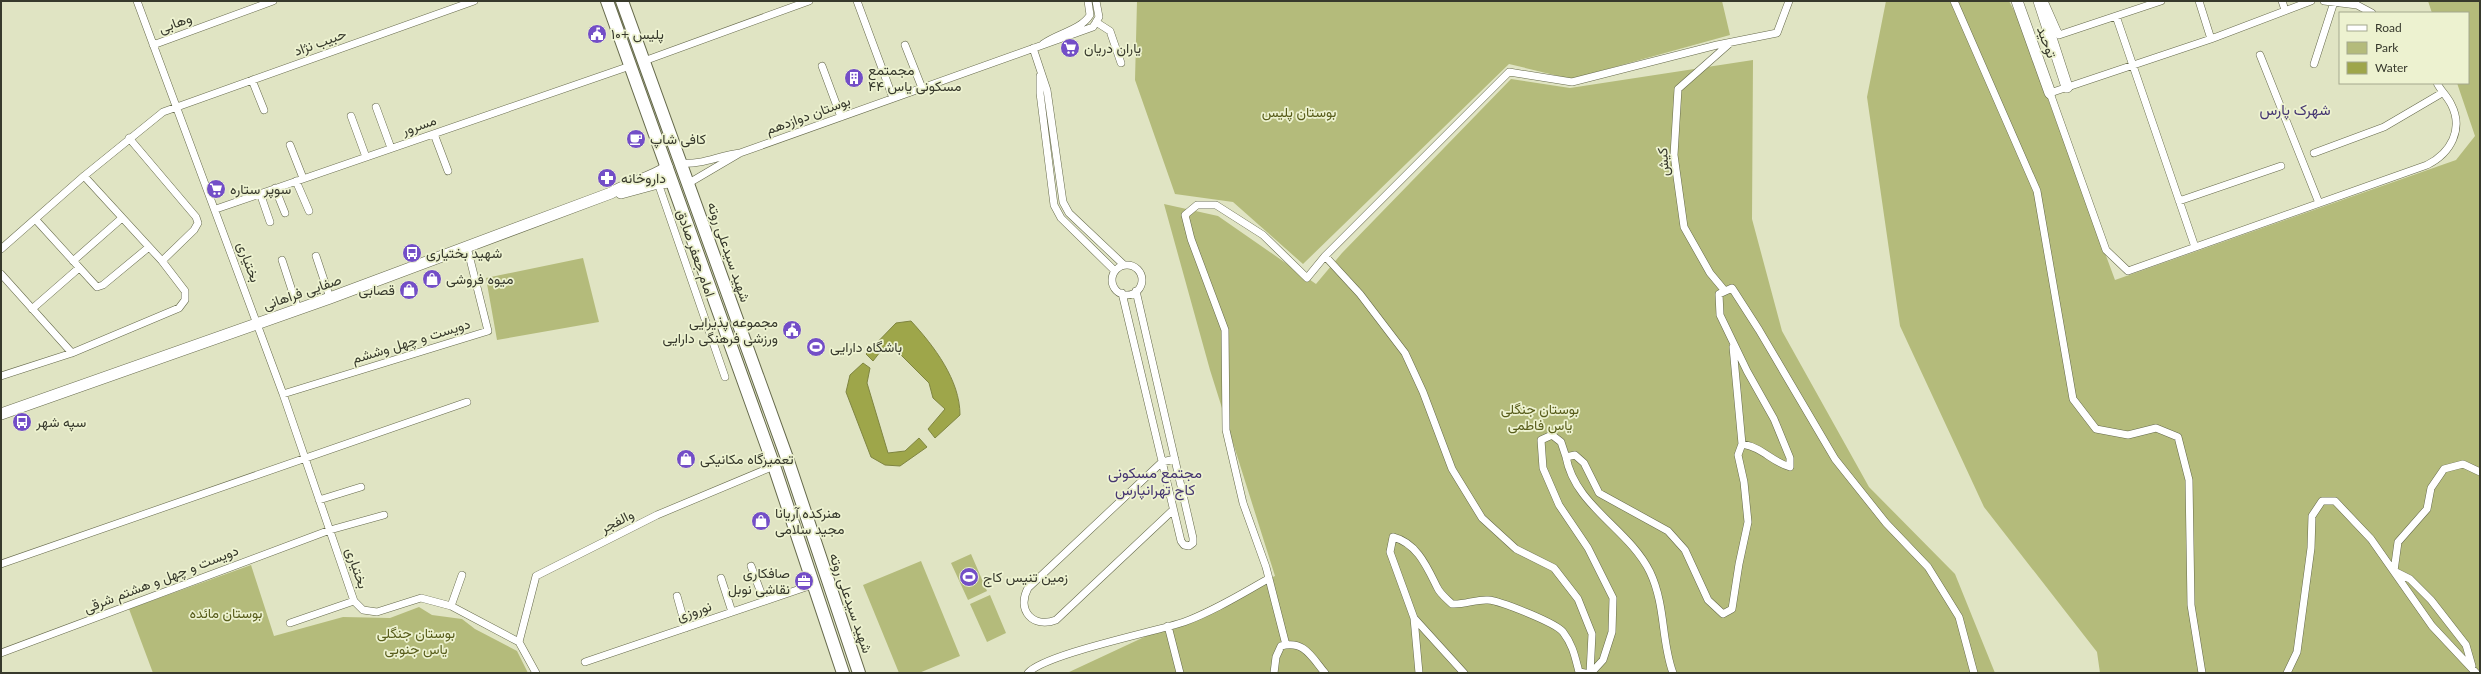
<svg xmlns="http://www.w3.org/2000/svg" width="2481" height="674" font-family="Lato,Vazirmatn,sans-serif">
	<style>
		.green { fill: #b4bb7b }
		.water { fill: #9ea64a; stroke: #7f8541 }
		.lines { fill: none; stroke-linecap: round; stroke-linejoin: round }
		.street-casing { stroke: #65694b; stroke-width: 8 }
		.secondary-casing { stroke: #65694b; stroke-width: 12 }
		.primary-casing { stroke: #65694b; stroke-width: 14 }
		.street { stroke: #fff; stroke-width: 7 }
		.secondary { stroke: #fff; stroke-width: 11 }
		.primary { stroke: #fff; stroke-width: 12 }
		.labels { text-anchor: middle; stroke-width: 3.5; stroke-linejoin: round; paint-order: stroke }
		.street-label { font-size: 14px; fill: #37392c; stroke: #edf2d0 }
		.poi-label { font-size: 14px; fill: #37392c; stroke: #edf2d0; text-anchor: start }
		.park-label { font-size: 14px; fill: #575c1a; stroke: #edf2d0 }
		.neighbourhood-label { font-size: 15px; fill: #453571; stroke: #edf2d0 }
	</style>
	<rect width="100%" height="100%" fill="#e0e4c3"/>
	<!-- green -->
	<path class="green" d="M1137,1H1722L1730,35L1571,79L1509,64L1303,264L1233,202L1175,194L1135,80Z
		M1886,1H2009L2018,18L2115,280L2456,160L2475,136L2457,83H2468V13H2432L2428,1H2480V673H2100L2097,652L1984,507L1900,326L1867,97Z
		M1753,60L1752,219L1782,331L1869,487L1955,574L1995,673H1067L1275,576L1210,370L1164,204L1218,216L1316,284L1342,253L1511,79L1570,88Z
		M583,258L599,322L497,340L486,278Z
		M971,554L987,591L968,600L951,563Z
		M921,561L960,656L919,673H899L863,585Z
		M251,565L274,636L343,617L390,618L419,607L432,615L462,619L475,629L517,651L528,673H153L129,609Z
		M990,595L1006,633L987,642L970,604Z"/>
	<!-- water -->
	<path class="water" d="M911,321C934,346 960,380 960,415L935,438L928,429L945,409L933,398L929,383L893,347H884L873,361L866,354L896,323Z
		M863,363L870,368L867,383L888,453L905,451L919,438L927,447L900,466L885,465L871,457L846,392L850,375Z"/>
	<g class="lines">
		<!-- street casing -->
		<g class="street-casing">
			<path id="street" d="M137,1L283,394L354,601L363,610L377,612L421,598L451,606L519,642L536,673
				M857,1L893,98
				M1954,1L2037,191L2073,399L2096,429L2128,435L2156,428L2178,437L2189,480L2191,605L2202,673
				M2044,1L2059,35L2161,1
				M2199,1L2211,39
				M2282,1L2285,10
				M2311,1L2211,39L2050,93L2106,250L2128,271L2427,165C2451,153 2464,129 2451,104C2447,96 2441,91 2437,83
				M2324,1L2357,5L2372,13
				M2116,16L2195,247
				M1096,22L1110,31L1121,63
				M1043,44C1058,33 1081,30 1090,15L1088,1
				M153,45L273,1
				M905,45L922,88
				M1033,48L1047,90L1063,202L1069,213L1124,265
				M2260,55L2319,203
				M644,61L809,1
				M2314,64L2334,2
				M822,66L841,117
				M1040,76V93L1054,205L1061,218L1115,271
				M252,80L264,110
				M376,107L391,148
				M351,116L366,157
				M434,134L448,171
				M129,138L196,217L198,223L194,230L162,261
				M290,145L303,178
				M2314,153L2384,127L2442,93
				M682,163C702,165 720,155 740,153
				M296,181L309,211
				M658,183L725,377
				M689,183L740,153L1093,27L1099,17L1096,1
				M275,188L285,213
				M260,193L270,222
				M2179,201L2281,166
				M216,209L630,66
				M36,220L97,287L103,285L149,247
				M1,249L84,176L163,112L474,1
				M316,256L330,298
				M1325,256L1509,72L1572,82L1717,45L1777,33L1789,1
				M282,260L298,309
				M73,261L122,218
				M1112 280a15 15 0 1 1 30 0a15 15 0 1 1-30 0Z
				M1,274L72,353
				M1725,291L1710,273L1684,227L1674,155L1678,89L1729,44
				M1122,293L1181,541L1184,545L1189,546L1193,543V538L1136,291
				M32,309L79,268
				M1733,347L1742,444
				M1,376L72,353L179,308L185,300V291L162,261L84,176
				M283,394L488,331L467,247
				M1566,457L1561,442L1552,435L1541,440L1543,468L1559,505L1588,548L1613,598L1612,632L1603,660L1591,673
				M319,500L361,487
				M1173,510L1056,620C1033,629 1016,610 1028,588L1162,462L1175,459
				M1,564L467,402
				M751,566L764,601
				M2394,571L2398,542L2427,509L2431,488L2444,469L2463,464L2480,472
				M2394,571L2410,579L2431,600L2466,645L2472,666
				M721,578L732,612
				M677,596L686,628
				M451,606L462,575
				M1414,618L1464,673
				M290,623L354,601
				M1168,626L1180,673
				M519,642L536,576L657,515L774,466
				M1286,645L1266,567L1243,503L1226,430L1225,330L1191,239L1185,215L1197,205H1216L1263,235L1307,278L1325,256L1360,294L1405,353L1423,392L1452,469L1482,518L1516,549L1554,568L1578,599L1592,634L1590,673
				M1,653L330,530L384,515
				M585,662L812,585
				M1028,673C1045,654 1154,632 1184,622C1214,611 1241,594 1268,579
				M1274,673L1276,657L1281,646C1304,640 1311,656 1325,673
				M1419,673L1414,618L1390,552L1393,537C1417,543 1427,567 1437,587C1440,594 1447,599 1452,604C1464,605 1477,599 1488,600C1501,601 1556,623 1563,632C1573,645 1575,657 1579,672L1585,673
				M1673,673C1661,641 1666,606 1650,572C1629,529 1575,506 1566,457L1575,455L1584,463L1599,493L1668,531L1685,550L1708,600L1723,614L1732,609L1739,564L1748,522L1744,482L1738,455L1742,444C1764,448 1770,461 1790,467V458L1774,419L1747,371L1720,315L1719,294L1732,288L1759,330L1835,459L1886,523L1928,567L1959,617L1974,673
				M2287,673L2297,652L2311,548L2312,516L2322,501H2335L2371,539L2432,626L2476,673"/>
		</g>
		<!-- secondary casing -->
		<g class="secondary-casing">
			<path id="secondary" d="M2017,1L2050,93
				M2039,1L2067,87
				M621,193L658,183L672,182
				M1,414L330,298L611,193C629,182 650,179 667,167"/>
		</g>
		<!-- primary casing -->
		<g class="primary-casing">
			<path id="primary" d="M607,1L774,466L843,673
				M622,1L787,458L859,673"/>
		</g>
		<!-- street -->
		<use href="#street" class="street"/>
		<!-- secondary -->
		<use href="#secondary" class="secondary"/>
		<!-- primary -->
		<use href="#primary" class="primary"/>
	</g>
	<!-- icons -->
	<defs>
		<g id="civic-disc" transform="scale(1)"><circle r="9.5" fill="#734ec7" stroke="#edf2d0"/><path d="M-.6-6.5H3V-4.5H.6V-3L4-1V1h2V6H-6V1h2V-1L-.6-3ZM-1.2 2.5V6h2.4V2.5Z" fill="#fff"/></g>
		<g id="supermarket-disc" transform="scale(1)"><circle r="9.5" fill="#734ec7" stroke="#edf2d0"/><path d="M-6-5.5h2.5l.6 2H6L4.5 2H-2.5L-4.4-4H-6ZM-1.5 3.2a1.3 1.3 0 1 0 .1 0ZM3 3.2a1.3 1.3 0 1 0 .1 0Z" fill="#fff"/></g>
		<g id="building-disc" transform="scale(1)"><circle r="9.5" fill="#734ec7" stroke="#edf2d0"/><path d="M-4-6H4V6H1V3H-1V6H-4ZM-2.5-4.3h1.7v1.8h-1.7ZM.8-4.3h1.7v1.8H.8ZM-2.5-1h1.7V.8h-1.7ZM.8-1h1.7V.8H.8Z" fill="#fff"/></g>
		<g id="cafe-disc" transform="scale(1)"><circle r="9.5" fill="#734ec7" stroke="#edf2d0"/><path d="M-5.5-4.5H6V0H3Q3 3.5 0 3.5H-2.5Q-5.5 3.5-5.5 0ZM3-3.2v2h1.7v-2ZM-6 4.5H4V6H-6Z" fill="#fff"/></g>
		<g id="pharmacy-disc" transform="scale(1)"><circle r="9.5" fill="#734ec7" stroke="#edf2d0"/><path d="M-2-6h4v4h4v4h-4v4h-4v-4h-4v-4h4Z" fill="#fff"/></g>
		<g id="bus-disc" transform="scale(1)"><circle r="9.5" fill="#734ec7" stroke="#edf2d0"/><path d="M-5-6H5V4H4V6H2V4H-2V6H-4V4H-5ZM-3.5-4V0h7V-4ZM-3.5 1.2v1.5H-2V1.2ZM2 1.2v1.5H3.5V1.2Z" fill="#fff"/></g>
		<g id="shop-disc" transform="scale(1)"><circle r="9.5" fill="#734ec7" stroke="#edf2d0"/><path d="M-5-2.5h2.3a2.7 3.5 0 0 1 5.4 0H5L5.5 6h-11ZM-1.5-2.5h3a1.5 2.3 0 0 0-3 0Z" fill="#fff"/></g>
		<g id="stadium-disc" transform="scale(1)"><circle r="9.5" fill="#734ec7" stroke="#edf2d0"/><path d="M0-5a6.5 5 0 1 0 0 10a6.5 5 0 1 0 0-10ZM-3.5-1.8h7v3.6h-7Z" fill="#fff"/></g>
		<g id="office-disc" transform="scale(1)"><circle r="9.5" fill="#734ec7" stroke="#edf2d0"/><path d="M-6-3h4V-5.5h4V-3h4V5H-6ZM-1-4.5V-3h2v-1.5ZM-6 0V1H6V0Z" fill="#fff"/></g>
	</defs>
	<g fill-rule="evenodd">
		<use href="#civic-disc" x="597" y="34"/>
		<use href="#supermarket-disc" x="1070" y="48"/>
		<use href="#building-disc" x="854" y="78"/>
		<use href="#cafe-disc" x="636" y="139"/>
		<use href="#pharmacy-disc" x="607" y="178"/>
		<use href="#supermarket-disc" x="216" y="189"/>
		<use href="#bus-disc" x="412" y="253"/>
		<use href="#shop-disc" x="432" y="279"/>
		<use href="#shop-disc" x="409" y="290"/>
		<use href="#civic-disc" x="792" y="330"/>
		<use href="#stadium-disc" x="816" y="347"/>
		<use href="#bus-disc" x="22" y="422"/>
		<use href="#shop-disc" x="686" y="459"/>
		<use href="#shop-disc" x="761" y="521"/>
		<use href="#stadium-disc" x="969" y="577"/>
		<use href="#office-disc" x="804" y="581"/>
	</g>
	<g class="labels">
		<!-- street labels -->
		<g class="street-label">
			<text transform="translate(175 23) rotate(-20)" y="5">وهابی</text>
			<text transform="translate(320 42) rotate(-20)" y="5">حبیب نژاد</text>
			<text transform="translate(2047 42) rotate(70)" y="5">توحید</text>
			<text transform="translate(808 115) rotate(-20)" y="5">بوستان دوازدهم</text>
			<text transform="translate(419 125) rotate(-19)" y="5">مسرور</text>
			<text transform="translate(1663 162) rotate(-94)" y="5">کیش</text>
			<text transform="translate(729 252) rotate(71)" y="5">شهید سیدعلی روته</text>
			<text transform="translate(696 253) rotate(71)" y="5">امام جعفر صادق</text>
			<text transform="translate(249 262) rotate(70)" y="5">بختیاری</text>
			<text transform="translate(302 292) rotate(-19)" y="5">صفایی فراهانی</text>
			<text transform="translate(411 341) rotate(-17)" y="5">دویست و چهل وششم</text>
			<text transform="translate(617 521) rotate(-27)" y="5">والفجر</text>
			<text transform="translate(357 568) rotate(71)" y="5">بختیاری</text>
			<text transform="translate(161 579) rotate(-21)" y="5">دویست و چهل و هشتم شرقی</text>
			<text transform="translate(851 603) rotate(71)" y="5">شهید سیدعلی روته</text>
			<text transform="translate(694 611) rotate(-19)" y="5">نوروزی</text>
		</g>
		<!-- poi labels -->
		<g class="poi-label">
			<text x="611" y="39">پلیس +۱۰</text>
			<text x="1084" y="53">یاران دریان</text>
			<text x="868" y="75">مجمتمع<tspan x="868" dy="16">مسکونی یاس ۴۴</tspan></text>
			<text x="650" y="144">کافی شاپ</text>
			<text x="621" y="183">داروخانه</text>
			<text x="230" y="194">سوپر ستاره</text>
			<text x="426" y="258">شهید بختیاری</text>
			<text x="446" y="284">میوه فروشی</text>
			<text x="395" y="295" text-anchor="end">قصابی</text>
			<text x="778" y="327" text-anchor="end">مجموعه پذیرایی<tspan x="778" dy="16">ورزشی فرهنگی دارایی</tspan></text>
			<text x="830" y="352">باشگاه دارایی</text>
			<text x="36" y="427">سپه شهر</text>
			<text x="700" y="464">تعمیرگاه مکانیکی</text>
			<text x="775" y="518">هنرکده آریانا<tspan x="775" dy="16">مجید سلامی</tspan></text>
			<text x="790" y="578" text-anchor="end">صافکاری<tspan x="790" dy="16">نقاشی نوبل</tspan></text>
			<text x="983" y="582">زمین تنیس کاج</text>
		</g>
		<!-- park labels -->
		<g class="park-label">
			<text x="1299" y="117">بوستان پلیس</text>
			<text x="1540" y="414">بوستان جنگلی<tspan x="1540" dy="16">یاس فاطمی</tspan></text>
			<text x="226" y="618">بوستان مائده</text>
			<text x="416" y="638">بوستان جنگلی<tspan x="416" dy="16">یاس جنوبی</tspan></text>
		</g>
		<!-- neighbourhood labels -->
		<g class="neighbourhood-label">
			<text x="2295" y="115">شهرک پارس</text>
			<text x="1155" y="478">مجتمع مسکونی<tspan x="1155" dy="17">کاج تهرانپارس</tspan></text>
		</g>
	</g>
	<!-- border -->
	<rect width="2481" height="674" fill="none" stroke="#37392c" stroke-width="4"/>
	<!-- legend -->
	<rect x="2339" y="12" width="130" height="72" fill="#edf2d0" stroke="#a4a88e"/>
	<rect x="2347" y="25" width="20" height="6" fill="#ffffff" stroke="#a4a88e"/>
	<text x="2375" y="32" font-size="12" fill="#37392c">Road</text>
	<rect x="2347" y="42" width="20" height="12" fill="#b4bb7b" stroke="#a4a88e"/>
	<text x="2375" y="52" font-size="12" fill="#37392c">Park</text>
	<rect x="2347" y="62" width="20" height="12" fill="#9ea64a" stroke="#a4a88e"/>
	<text x="2375" y="72" font-size="12" fill="#37392c">Water</text>
</svg>
